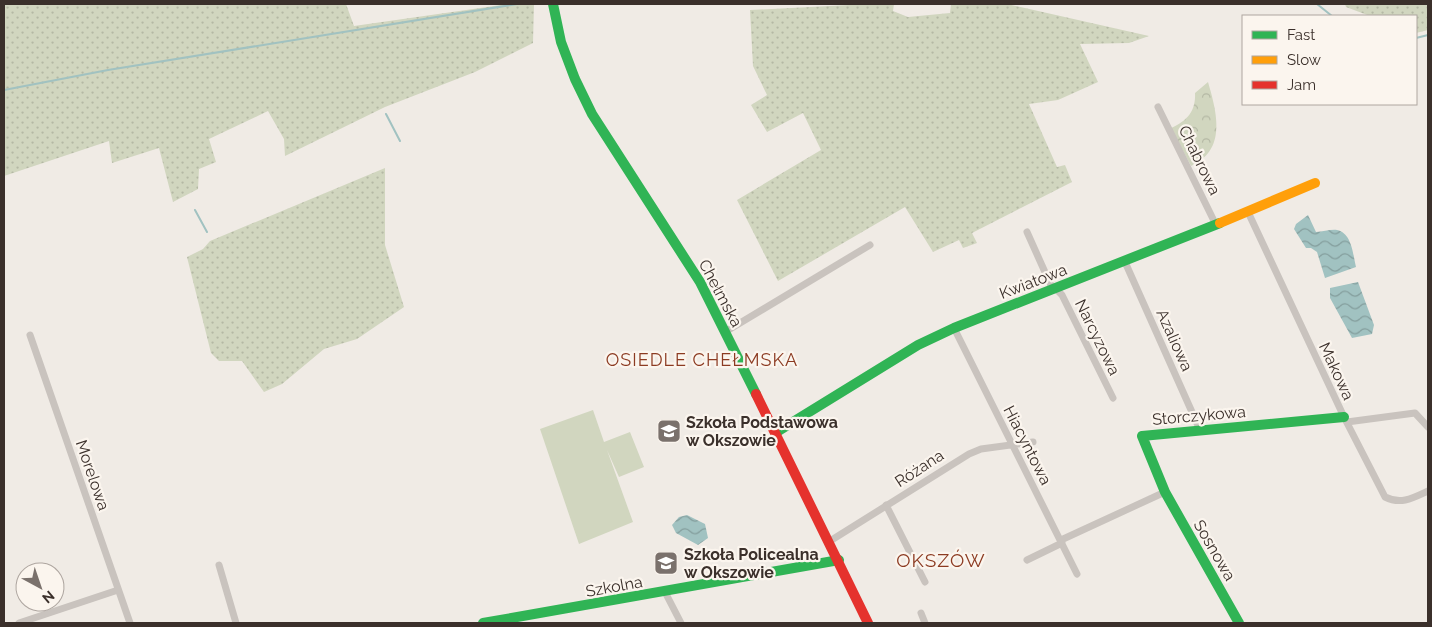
<svg xmlns="http://www.w3.org/2000/svg" width="1432" height="627" font-family="Raleway,sans-serif">
	<style>
		.grass { fill: url(#grass-dots) }
		.forest { fill: url(#forest-crowns) }
		.garden { fill: #d1d6bf }
		.water { fill: url(#water-waves) }
		.lines { fill: none; stroke-linecap: round; stroke-linejoin: round }
		.stream { stroke: #a1c2c1; stroke-width: 2 }
		.street { stroke: #c9c3be; stroke-width: 7 }
		.fast { stroke: #30b455; stroke-width: 10 }
		.slow { stroke: #ff9f0a; stroke-width: 10 }
		.jam { stroke: #e5322d; stroke-width: 10 }
		.labels { text-anchor: middle; stroke-width: 4.5; stroke-linejoin: round; paint-order: stroke }
		.street-label { font-size: 16px; fill: #3b302b; stroke: #fbf5ee }
		.poi-label { font-size: 16px; font-weight: bold; fill: #3b302b; stroke: #fbf5ee; text-anchor: start }
		.neighbourhood-label { font-size: 18px; letter-spacing: 1px; fill: #8c3b22; stroke: #fbf5ee }
		.quarter-label { font-size: 19px; letter-spacing: 1px; fill: #8c3b22; stroke: #fbf5ee }
	</style>
	<defs>
		<pattern id="grass-dots" width="8" height="8" patternUnits="userSpaceOnUse" patternTransform="scale(1.25)"><rect width="8" height="8" fill="#d1d6bf"/><path d="M2 2h.1M6 6h.1" fill="none" stroke="#b4b8a4" stroke-width="1.8" stroke-linecap="round"/></pattern>
		<pattern id="forest-crowns" width="20" height="18" patternUnits="userSpaceOnUse" patternTransform="scale(1.25)"><rect width="20" height="18" fill="#d1d6bf"/><path d="M2 6a3 3 0 1 1 6 0M12 15a3 3 0 1 1 6 0" fill="none" stroke="#b4b8a4"/></pattern>
		<pattern id="water-waves" width="16" height="10" patternUnits="userSpaceOnUse" patternTransform="scale(1.25)"><rect width="16" height="10" fill="#a1c2c1"/><path d="M0 5q4-4 8 0t8 0" fill="none" stroke="#849e9d"/></pattern>
	</defs>
	<rect width="100%" height="100%" fill="#f0ebe5"/>
	<!-- grass -->
	<path class="grass" d="M4,4H346L354,26L508,4H534L533,43L475,72L385,107L285,156L284,139L268,111L209,139L216,162L199,169L198,189L173,202L159,148L112,163L109,141L4,176Z
		M869,4H894L893,11L908,17L950,13L951,4H1007L1149,36L1129,43L1080,44L1098,82L1058,100L1029,104L1057,167L1065,165L1072,182L972,233L977,243L963,248L959,240L933,252L905,207L778,281L737,200L821,150L803,113L767,132L751,105L767,95L753,66L750,10Z
		M1345,4H1428V30L1416,33V16H1370L1346,7Z
		M385,168V245L404,307L357,339L324,349L282,384L264,392L242,361H219L211,353L187,257L203,249L210,241Z"/>
	<!-- forest -->
	<path class="forest" d="M1208,82C1217,113 1227,150 1191,166L1171,128C1187,121 1196,111 1195,93Z"/>
	<!-- garden -->
	<path class="garden" d="M593,410L604,442L630,432L644,467L619,477L607,450L633,522L579,544L540,429Z"/>
	<!-- water -->
	<path class="water" d="M1308,215L1316,232C1323,232 1331,229 1337,230C1352,233 1353,255 1356,267L1325,278L1317,252L1311,248H1306L1294,229L1296,224Z
		M1358,282L1374,325L1372,334L1352,338L1330,298V288Z
		M687,515L705,524L708,538L698,545L676,533L672,525L679,517Z"/>
	<g class="lines">
		<!-- stream -->
		<path class="stream" d="M1317,4L1332,16
			M1416,38L1428,35
			M4,90L108,70L517,4
			M386,114L400,141
			M195,210L207,232"/>
		<!-- street -->
		<path class="street" d="M1158,107L1216,225
			M1248,212L1344,417L1385,497C1401,505 1413,498 1428,491
			M1027,232L1053,290
			M1125,262L1200,430
			M1056,289L1062,295L1113,398
			M954,328L1077,574
			M725,332L870,245
			M30,335L130,623
			M1347,422L1415,413L1428,427
			M886,505L925,582
			M1061,540L1165,492
			M830,541L969,454L981,449L1033,442
			M1027,560L1062,543
			M219,565L236,623
			M665,592L681,623
			M921,613L925,623
			M19,623L118,590"/>
		<!-- fast -->
		<path class="fast" d="M553,4L561,42L575,79L592,114L700,282L756,394
			M775,433L918,345L954,328L1220,223
			M483,623L839,560
			M1239,623L1165,492L1142,436L1344,417"/>
		<!-- slow -->
		<path class="slow" d="M1220,223L1315,183"/>
		<!-- jam -->
		<path class="jam" d="M756,394L868,623"/>
	</g>
	<!-- icons -->
	<defs>
		<g id="school-square" transform="scale(1.25)"><rect x="-9" y="-9" width="18" height="18" rx="4" fill="#7a716c" stroke="#fbf5ee"/><path d="M0-5L7-2L0 1L-7-2ZM-4 1L0 2.5L4 1V4Q0 6-4 4Z" fill="#fff"/></g>
		<g id="university-square" transform="scale(1.25)"><rect x="-9" y="-9" width="18" height="18" rx="4" fill="#7a716c" stroke="#fbf5ee"/><path d="M0-5L7-2L0 1L-7-2ZM-4 1L0 2.5L4 1V4Q0 6-4 4Z" fill="#fff"/></g>
	</defs>
	<g fill-rule="evenodd">
		<use href="#school-square" x="669" y="431"/>
		<use href="#university-square" x="666" y="563"/>
	</g>
	<g class="labels">
		<!-- street labels -->
		<g class="street-label">
			<text transform="translate(1200 160) rotate(64)" y="6">Chabrowa</text>
			<text transform="translate(1033 281) rotate(-21)" y="6">Kwiatowa</text>
			<text transform="translate(721 293) rotate(62)" y="6">Chełmska</text>
			<text transform="translate(1098 337) rotate(64)" y="6">Narcyzowa</text>
			<text transform="translate(1175 340) rotate(66)" y="6">Azaliowa</text>
			<text transform="translate(1337 371) rotate(65)" y="6">Makowa</text>
			<text transform="translate(1199 415) rotate(-5)" y="6">Storczykowa</text>
			<text transform="translate(1028 445) rotate(63)" y="6">Hiacyntowa</text>
			<text transform="translate(919 468) rotate(-33)" y="6">Różana</text>
			<text transform="translate(93 475) rotate(71)" y="6">Morelowa</text>
			<text transform="translate(1215 550) rotate(60)" y="6">Sosnowa</text>
			<text transform="translate(614 586) rotate(-10)" y="6">Szkolna</text>
		</g>
		<!-- poi labels -->
		<g class="poi-label">
			<text x="686" y="428">Szkoła Podstawowa<tspan x="686" dy="18">w Okszowie</tspan></text>
			<text x="684" y="560">Szkoła Policealna<tspan x="684" dy="18">w Okszowie</tspan></text>
		</g>
		<!-- neighbourhood labels -->
		<g class="neighbourhood-label">
			<text x="702" y="366">OSIEDLE CHEŁMSKA</text>
		</g>
		<!-- quarter labels -->
		<g class="quarter-label">
			<text x="941" y="567">OKSZÓW</text>
		</g>
	</g>
	<!-- border -->
	<rect width="1432" height="627" fill="none" stroke="#3b302b" stroke-width="10"/>
	<!-- legend -->
	<rect x="1242" y="15" width="175" height="90" fill="#fbf5ee" stroke="#aea6a0"/>
	<rect x="1252" y="31" width="25" height="8" fill="#30b455" stroke="#aea6a0"/>
	<text x="1287" y="40" font-size="15" fill="#3b302b">Fast</text>
	<rect x="1252" y="56" width="25" height="8" fill="#ff9f0a" stroke="#aea6a0"/>
	<text x="1287" y="65" font-size="15" fill="#3b302b">Slow</text>
	<rect x="1252" y="81" width="25" height="8" fill="#e5322d" stroke="#aea6a0"/>
	<text x="1287" y="90" font-size="15" fill="#3b302b">Jam</text>
	<!-- north arrow -->
	<g transform="translate(40 587) rotate(140)"><circle r="24" fill="#fbf5ee" stroke="#aea6a0"/>
	<path d="M0-4L9 19L0 12L-9 19Z" fill="#7a716c"/>
	<text y="-8" font-size="14" font-weight="bold" text-anchor="middle" fill="#3b302b">N</text>
	</g>
</svg>
